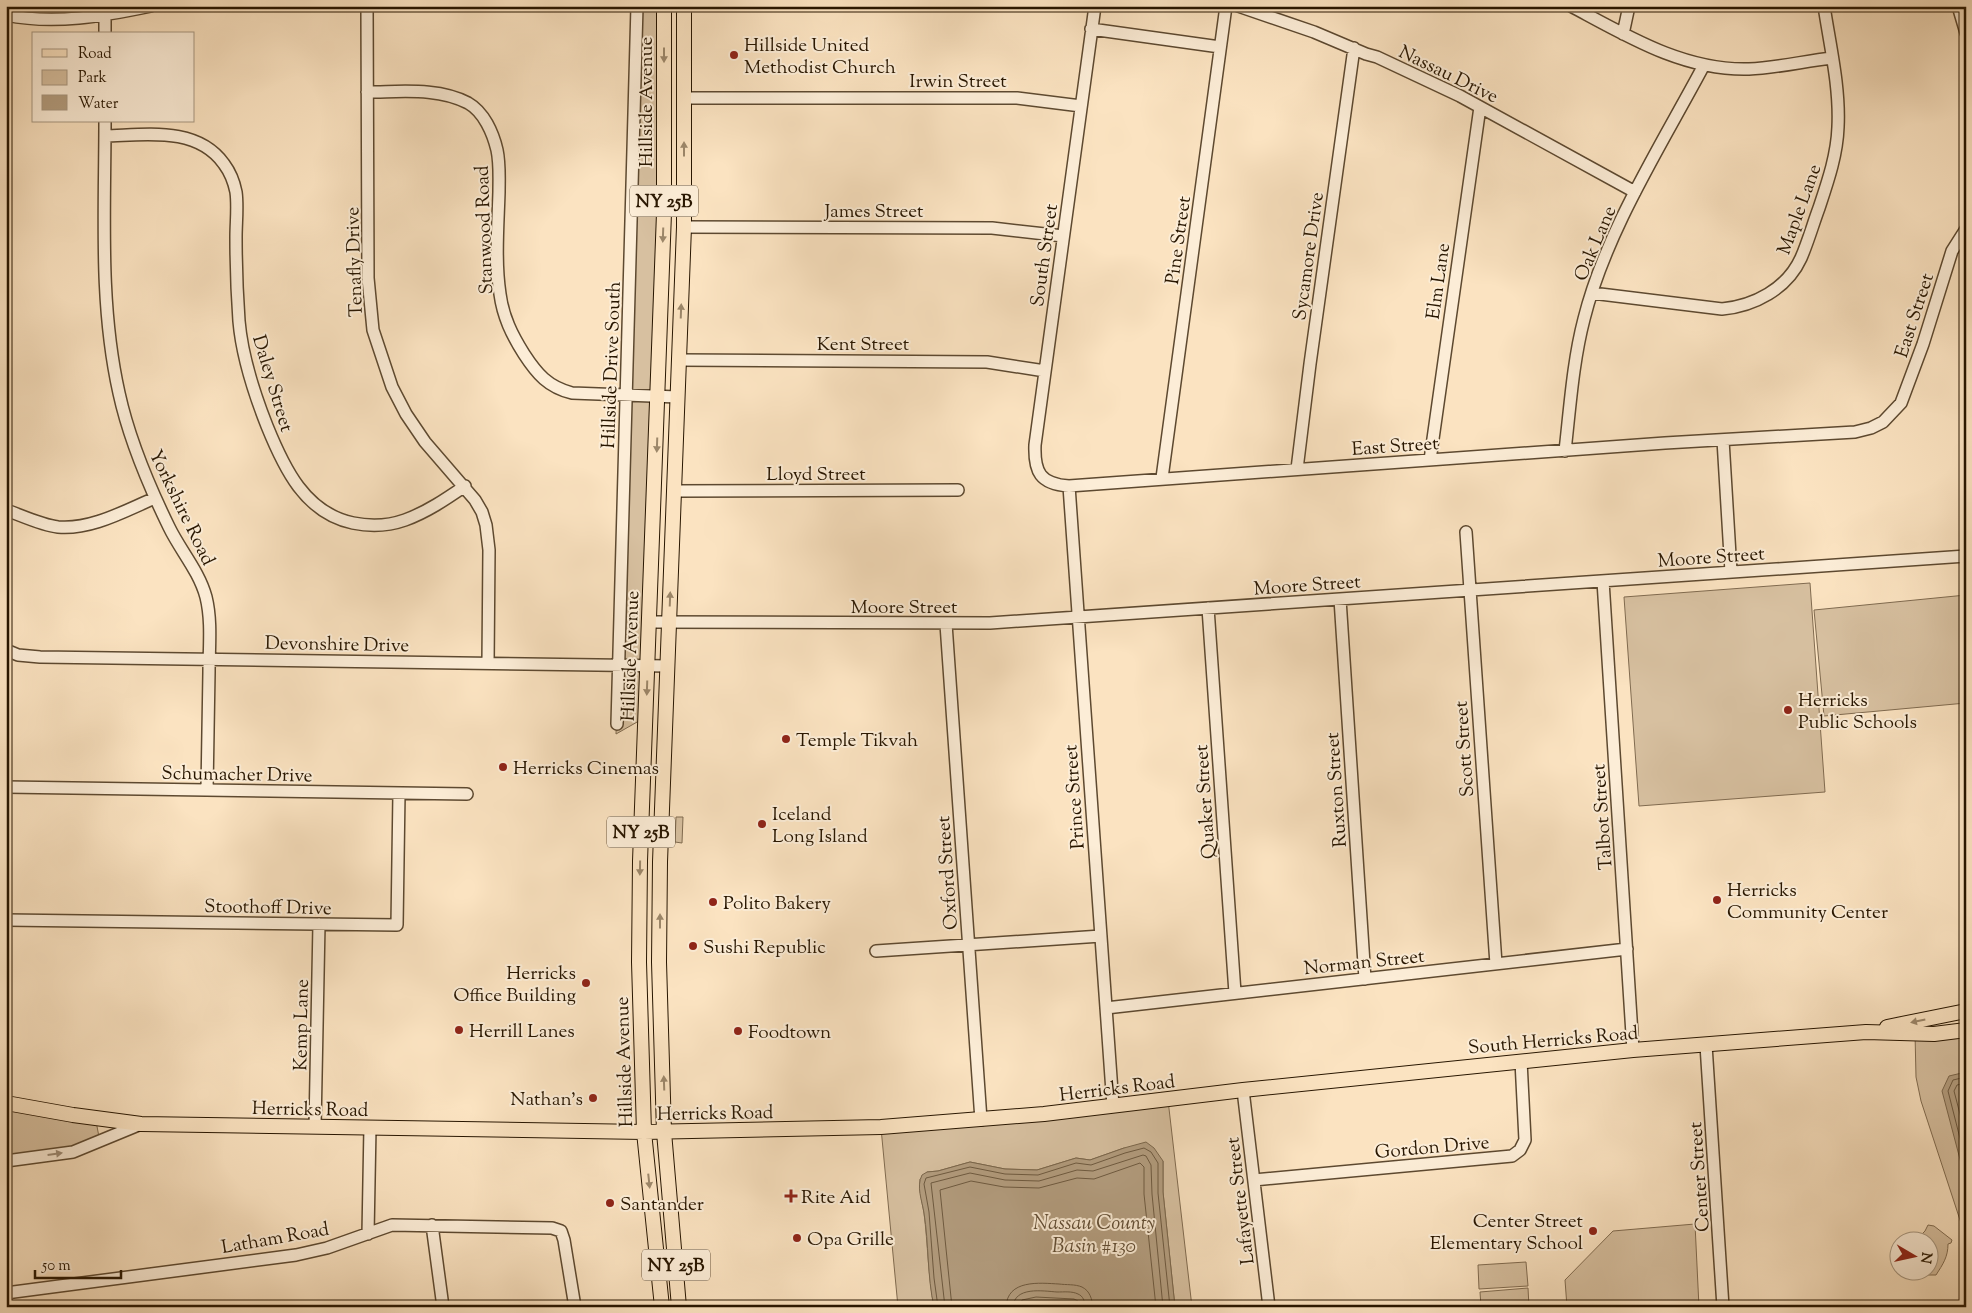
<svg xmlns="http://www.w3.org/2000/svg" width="1972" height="1313" font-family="'Sorts Mill Goudy',serif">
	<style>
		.green { fill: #d7c0a0; stroke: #806b50 }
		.water { fill: #b39d7f; stroke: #7b674c }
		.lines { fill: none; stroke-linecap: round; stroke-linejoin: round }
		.shore { stroke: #6e5a40; stroke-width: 1 }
		.minor-casing { stroke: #5d4930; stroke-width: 14 }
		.major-casing { stroke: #281600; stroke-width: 16 }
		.minor { stroke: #fcedd7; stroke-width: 11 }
		.major { stroke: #fbe3c1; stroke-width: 14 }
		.oneway { fill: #9c876a }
		.oneway2 { fill: #9d8c76 }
		.poi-dot { fill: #8f2418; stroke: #fcedd7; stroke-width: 2 }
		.labels { text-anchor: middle; stroke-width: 4; stroke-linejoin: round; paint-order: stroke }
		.shield { fill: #fcedd7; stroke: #685640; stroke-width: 1 }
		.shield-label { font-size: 18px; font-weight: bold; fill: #281600 }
		.poi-label { font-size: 19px; fill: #281600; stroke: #fcedd7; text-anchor: start }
		.street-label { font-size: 19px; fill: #281600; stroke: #fcedd7 }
		.water-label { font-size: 20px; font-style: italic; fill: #604c33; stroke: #fcedd7 }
	</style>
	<rect width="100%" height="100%" fill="#fbe3c1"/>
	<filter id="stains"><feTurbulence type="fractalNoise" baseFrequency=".004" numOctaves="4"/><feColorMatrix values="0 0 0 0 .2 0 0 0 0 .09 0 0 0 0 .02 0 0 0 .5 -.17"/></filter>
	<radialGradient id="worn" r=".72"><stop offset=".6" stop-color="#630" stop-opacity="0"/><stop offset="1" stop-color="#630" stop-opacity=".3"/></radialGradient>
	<!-- green -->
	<path class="green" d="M6,6H151L115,13L6,15Z
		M637,6H664L646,717L616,734Z
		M1810,583L1825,792L1639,806L1624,597Z
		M1966,595V703L1824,716L1814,610Z
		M676,817H683L682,843L675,842Z
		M1966,1030V1250L1961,1223L1921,1101L1916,1077L1915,1033Z
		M1168,1100L1192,1307H1175L1163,1192V1161L1124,1148L1090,1160L1076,1158L1037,1170L1005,1169L970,1162L938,1171L927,1172L920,1179C919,1191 922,1202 924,1213C928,1245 928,1276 934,1307H898L881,1128Z
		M6,1108L96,1121L99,1137L72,1148L6,1158Z
		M1695,1224L1699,1307H1567L1565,1280L1613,1231Z
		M1928,1225L1934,1226L1952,1240L1951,1243L1948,1244C1948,1257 1943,1264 1936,1275H1913L1907,1277L1904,1274L1905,1271L1930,1270V1240H1916L1925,1231Z
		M1526,1262L1528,1286L1479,1289L1478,1265Z
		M1528,1288L1529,1307H1481L1480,1292Z
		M1036,1302L1074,1304L1075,1307H1015Z"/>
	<!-- water -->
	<path class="water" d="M1966,1072V1182L1942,1091L1949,1076Z
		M1146,1142L1154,1148L1163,1161V1192L1175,1307H1075L1073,1304L1036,1302L1015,1307H934C927,1276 929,1244 924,1213C922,1200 916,1187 922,1175L927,1172L938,1171L970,1162L1005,1169L1037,1170L1076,1158L1090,1160L1124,1148Z"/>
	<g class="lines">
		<!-- shore -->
		<path class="shore" d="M1966,1077L1953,1080L1948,1091L1966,1162
			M1966,1083L1957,1085L1954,1091L1966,1137
			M938,1307L934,1278L929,1212L924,1184L926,1178L970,1167L1005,1174L1038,1175L1076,1163L1091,1165L1125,1153L1144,1148L1151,1152L1158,1163V1193L1170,1307
			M945,1307L931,1183L970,1173L1005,1180L1039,1181L1077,1170L1093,1171L1143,1155L1146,1156L1151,1165L1152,1194L1163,1307
			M952,1307L940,1190L971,1181L1004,1187L1039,1188L1077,1178L1094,1179L1140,1163L1144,1167V1194L1156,1307
			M1006,1307C1007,1279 1040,1283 1059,1284C1066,1285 1075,1284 1082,1287C1090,1291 1092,1299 1093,1307
			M1013,1307C1014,1286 1043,1291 1057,1292C1064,1292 1072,1291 1078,1294C1083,1296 1085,1301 1085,1307
			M1020,1307L1022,1300L1036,1297L1074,1299L1078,1301L1079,1307"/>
		<!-- minor casing -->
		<g class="minor-casing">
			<path id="minor" d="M367,6L368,278L373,330L392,387L406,414L425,442L475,500L482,512L486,525L489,550L488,663
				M1095,6L1035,445C1034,472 1040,484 1069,486L1665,443L1855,432L1871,428L1883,422L1901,403L1923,344L1952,251L1966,229
				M1238,6L1314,32L1366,54L1377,57L1460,96L1635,192
				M1571,6C1627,36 1684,71 1749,69C1776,68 1805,61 1832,58
				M1958,6L1966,33
				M6,15C55,25 103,16 151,6
				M105,15V34
				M1091,29L1220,47
				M1623,34L1629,6
				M367,92C400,92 438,87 468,103C484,112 493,133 497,150C500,164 499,178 499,192C498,226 495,261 500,294C503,317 512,335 524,354C537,374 548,387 572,393L678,397
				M684,98H1017L1081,106
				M105,121C105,212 99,304 119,393C129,439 148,484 169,527C180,550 199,571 206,597C212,621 209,648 209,672C208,711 208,751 207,790
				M105,136C146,135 197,126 224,164C230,172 234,182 236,192C238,206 236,223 236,237C236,265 237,293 239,321C242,357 254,393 267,426C284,468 305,513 353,523C372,527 388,526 405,520C427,512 446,499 465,486
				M684,227L992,228L1063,236
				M1592,293L1722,309C1754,306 1787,289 1801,258C1808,242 1813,224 1819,208C1828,181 1837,155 1838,127C1840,87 1830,46 1824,6
				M679,360L987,362L1045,371
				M1723,440L1731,572
				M1565,451C1570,407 1573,361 1584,319C1606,231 1662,144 1704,65
				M1430,460L1480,107
				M1297,469L1310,364L1354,48
				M1162,478L1226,6
				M1069,486L1113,1106
				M674,491L958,490
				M6,510C23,516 41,525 58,527C92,530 126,510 155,498
				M1466,532L1496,964
				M1603,581L1633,1050
				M1340,599L1365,979
				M1208,608L1235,993
				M650,622L990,623L1966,556
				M946,624L981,1120
				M6,650L18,655L40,657L668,666
				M617,724L637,6
				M6,787L467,794
				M6,920L397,925L399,793
				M876,951L1101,936
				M1106,1008L1627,949
				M1706,1045L1723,1307
				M1243,1090L1269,1307
				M315,1127L319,924
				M6,1161L73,1152L141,1124
				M1254,1180L1512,1156L1520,1150L1525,1140L1521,1061
				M432,1225L443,1307
				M368,1234L370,1127
				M6,1293L296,1255L327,1248L392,1225L552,1228L561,1231L564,1240L575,1307"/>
		</g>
		<!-- major casing -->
		<g class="major-casing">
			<path id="major" d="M1887,1027L1966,1011
				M6,1103L73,1115L141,1124L644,1132L881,1127L1044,1114L1243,1090L1633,1050L1866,1032L1934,1034L1966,1030
				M662,1307L644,1132L639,962L640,861L664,213V6
				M679,1307L664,1132L659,962L660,862L684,227V6"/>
		</g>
		<!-- minor -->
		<use href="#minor" class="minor"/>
		<!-- major -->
		<use href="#major" class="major"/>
	</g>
	<!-- one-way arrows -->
	<defs><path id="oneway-solid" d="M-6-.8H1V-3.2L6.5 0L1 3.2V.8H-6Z" transform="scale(1.25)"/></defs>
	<g class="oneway">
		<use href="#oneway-solid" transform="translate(664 55) rotate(90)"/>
		<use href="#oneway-solid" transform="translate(684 149) rotate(-90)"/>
		<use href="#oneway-solid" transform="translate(663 235) rotate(92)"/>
		<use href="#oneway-solid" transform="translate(681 311) rotate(-88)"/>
		<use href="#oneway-solid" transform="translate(657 445) rotate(92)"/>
		<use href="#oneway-solid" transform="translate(670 599) rotate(-88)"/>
		<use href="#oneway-solid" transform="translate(647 688) rotate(92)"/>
		<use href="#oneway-solid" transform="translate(640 868) rotate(91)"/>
		<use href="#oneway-solid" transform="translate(660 921) rotate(-90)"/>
		<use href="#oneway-solid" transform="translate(1918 1021) rotate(168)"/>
		<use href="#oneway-solid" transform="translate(664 1083) rotate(-92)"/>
		<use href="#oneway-solid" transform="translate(649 1181) rotate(84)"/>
	</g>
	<use class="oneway2" href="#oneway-solid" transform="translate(55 1154) rotate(-8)"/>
	<!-- markers -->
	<g class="poi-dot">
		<circle cx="734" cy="55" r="5"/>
		<circle cx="1788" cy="710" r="5"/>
		<circle cx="786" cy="739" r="5"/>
		<circle cx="503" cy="767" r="5"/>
		<circle cx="762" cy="824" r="5"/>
		<circle cx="1717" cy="900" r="5"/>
		<circle cx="713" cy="902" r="5"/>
		<circle cx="693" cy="946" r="5"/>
		<circle cx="586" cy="983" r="5"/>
		<circle cx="459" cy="1030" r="5"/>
		<circle cx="738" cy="1031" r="5"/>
		<circle cx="593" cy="1098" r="5"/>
		<path d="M788.5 1188.5h5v5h5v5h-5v5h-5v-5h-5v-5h5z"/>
		<circle cx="610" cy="1203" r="5"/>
		<circle cx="1593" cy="1231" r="5"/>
		<circle cx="797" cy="1238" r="5"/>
	</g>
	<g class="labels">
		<!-- shield labels -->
		<g class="shield">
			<rect x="630" y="185.5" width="68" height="31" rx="4"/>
			<rect x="607" y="816.5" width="68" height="31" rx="4"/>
			<rect x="642" y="1249.5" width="68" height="31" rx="4"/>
		</g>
		<g class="shield-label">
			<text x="664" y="207">NY 25B</text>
			<text x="641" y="838">NY 25B</text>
			<text x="676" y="1271">NY 25B</text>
		</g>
		<!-- poi labels -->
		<g class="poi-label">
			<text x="744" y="51">Hillside United<tspan x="744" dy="22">Methodist Church</tspan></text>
			<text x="1798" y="706">Herricks<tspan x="1798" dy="22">Public Schools</tspan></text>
			<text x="796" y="746">Temple Tikvah</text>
			<text x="513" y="774">Herricks Cinemas</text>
			<text x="772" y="820">Iceland<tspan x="772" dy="22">Long Island</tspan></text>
			<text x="1727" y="896">Herricks<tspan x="1727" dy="22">Community Center</tspan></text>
			<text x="723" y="909">Polito Bakery</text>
			<text x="703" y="953">Sushi Republic</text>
			<text x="576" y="979" text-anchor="end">Herricks<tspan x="576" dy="22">Office Building</tspan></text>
			<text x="469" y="1037">Herrill Lanes</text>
			<text x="748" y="1038">Foodtown</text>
			<text x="583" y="1105" text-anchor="end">Nathan's</text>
			<text x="801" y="1203">Rite Aid</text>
			<text x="620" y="1210">Santander</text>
			<text x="1583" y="1227" text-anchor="end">Center Street<tspan x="1583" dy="22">Elementary School</tspan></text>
			<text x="807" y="1245">Opa Grille</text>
		</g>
		<!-- street labels -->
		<g class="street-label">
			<text transform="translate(1449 73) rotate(26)" y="7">Nassau Drive</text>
			<text x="958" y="87">Irwin Street</text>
			<text transform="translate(645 102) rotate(-90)" y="7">Hillside Avenue</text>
			<text transform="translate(1798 209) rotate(-70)" y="7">Maple Lane</text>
			<text x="874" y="217">James Street</text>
			<text transform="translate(483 230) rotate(-92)" y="7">Stanwood Road</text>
			<text transform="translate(1177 240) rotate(-82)" y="7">Pine Street</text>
			<text transform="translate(1594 243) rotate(-67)" y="7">Oak Lane</text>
			<text transform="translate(1043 255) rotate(-82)" y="7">South Street</text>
			<text transform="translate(1307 256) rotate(-82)" y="7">Sycamore Drive</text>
			<text transform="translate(353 262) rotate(-92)" y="7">Tenafly Drive</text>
			<text transform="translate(1437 281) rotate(-82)" y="7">Elm Lane</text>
			<text transform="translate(1913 315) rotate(-72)" y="7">East Street</text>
			<text x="863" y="350">Kent Street</text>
			<text transform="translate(610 365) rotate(-88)" y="7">Hillside Drive South</text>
			<text transform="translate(274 383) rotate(73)" y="7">Daley Street</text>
			<text transform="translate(1395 445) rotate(-4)" y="7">East Street</text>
			<text x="816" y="480">Lloyd Street</text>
			<text transform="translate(183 507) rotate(64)" y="7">Yorkshire Road</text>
			<text transform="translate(1711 556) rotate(-4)" y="7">Moore Street</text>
			<text transform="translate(1307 584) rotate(-4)" y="7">Moore Street</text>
			<text x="904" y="613">Moore Street</text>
			<text transform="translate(337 643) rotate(1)" y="7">Devonshire Drive</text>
			<text transform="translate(629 656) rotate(-88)" y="7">Hillside Avenue</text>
			<text transform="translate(1463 749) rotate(-94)" y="7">Scott Street</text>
			<text transform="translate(237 773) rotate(1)" y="7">Schumacher Drive</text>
			<text transform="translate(1335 790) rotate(-94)" y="7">Ruxton Street</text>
			<text transform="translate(1073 797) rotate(-94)" y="7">Prince Street</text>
			<text transform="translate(1204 802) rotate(-94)" y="7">Quaker Street</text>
			<text transform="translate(1601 817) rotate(-94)" y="7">Talbot Street</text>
			<text transform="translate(946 873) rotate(-94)" y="7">Oxford Street</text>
			<text transform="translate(268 906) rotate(1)" y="7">Stoothoff Drive</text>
			<text transform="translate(1364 961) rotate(-6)" y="7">Norman Street</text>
			<text transform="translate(300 1025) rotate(-89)" y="7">Kemp Lane</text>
			<text transform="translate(1553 1039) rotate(-5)" y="7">South Herricks Road</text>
			<text transform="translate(623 1062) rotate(-92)" y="7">Hillside Avenue</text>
			<text transform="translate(1117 1087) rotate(-7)" y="7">Herricks Road</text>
			<text transform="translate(310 1108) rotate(1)" y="7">Herricks Road</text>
			<text transform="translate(715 1112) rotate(-1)" y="7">Herricks Road</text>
			<text transform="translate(1432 1146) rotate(-5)" y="7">Gordon Drive</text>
			<text transform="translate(1698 1177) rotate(-94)" y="7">Center Street</text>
			<text transform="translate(1239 1201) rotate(-97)" y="7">Lafayette Street</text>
			<text transform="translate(275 1237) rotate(-10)" y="7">Latham Road</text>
		</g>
		<!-- water labels -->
		<g class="water-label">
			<text x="1094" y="1229">Nassau County<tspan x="1094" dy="23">Basin #130</tspan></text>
		</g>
	</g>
	<!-- margin -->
	<rect width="1972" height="1313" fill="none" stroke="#fbe3c1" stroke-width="25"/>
	<rect x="8" y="8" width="1957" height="1298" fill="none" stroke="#281600" stroke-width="2.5"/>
	<rect x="12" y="12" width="1947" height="1288" fill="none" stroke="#281600"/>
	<!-- legend -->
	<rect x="32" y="32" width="162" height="90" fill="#fcedd7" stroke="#a79781"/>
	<rect x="42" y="49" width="25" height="8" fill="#fbe3c1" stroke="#a79781"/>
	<text x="78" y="58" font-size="15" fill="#281600">Road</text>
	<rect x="42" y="70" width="25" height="15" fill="#d7c0a0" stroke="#a79781"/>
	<text x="78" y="82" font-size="15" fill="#281600">Park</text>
	<rect x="42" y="95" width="25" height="15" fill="#b39d7f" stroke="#a79781"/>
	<text x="78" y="108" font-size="15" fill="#281600">Water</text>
	<!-- north arrow -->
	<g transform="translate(1914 1256) rotate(99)"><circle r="24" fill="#fcedd7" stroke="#a79781"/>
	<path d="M0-4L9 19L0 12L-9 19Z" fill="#8f2418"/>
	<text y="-8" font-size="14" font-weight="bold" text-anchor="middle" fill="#281600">N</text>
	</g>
	<!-- scale -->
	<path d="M35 1270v8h86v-8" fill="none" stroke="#281600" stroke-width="2.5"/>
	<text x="42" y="1270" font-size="15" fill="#281600" stroke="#fcedd7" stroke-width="4" paint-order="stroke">50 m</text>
	<rect width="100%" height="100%" filter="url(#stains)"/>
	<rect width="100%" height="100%" fill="url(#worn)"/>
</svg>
